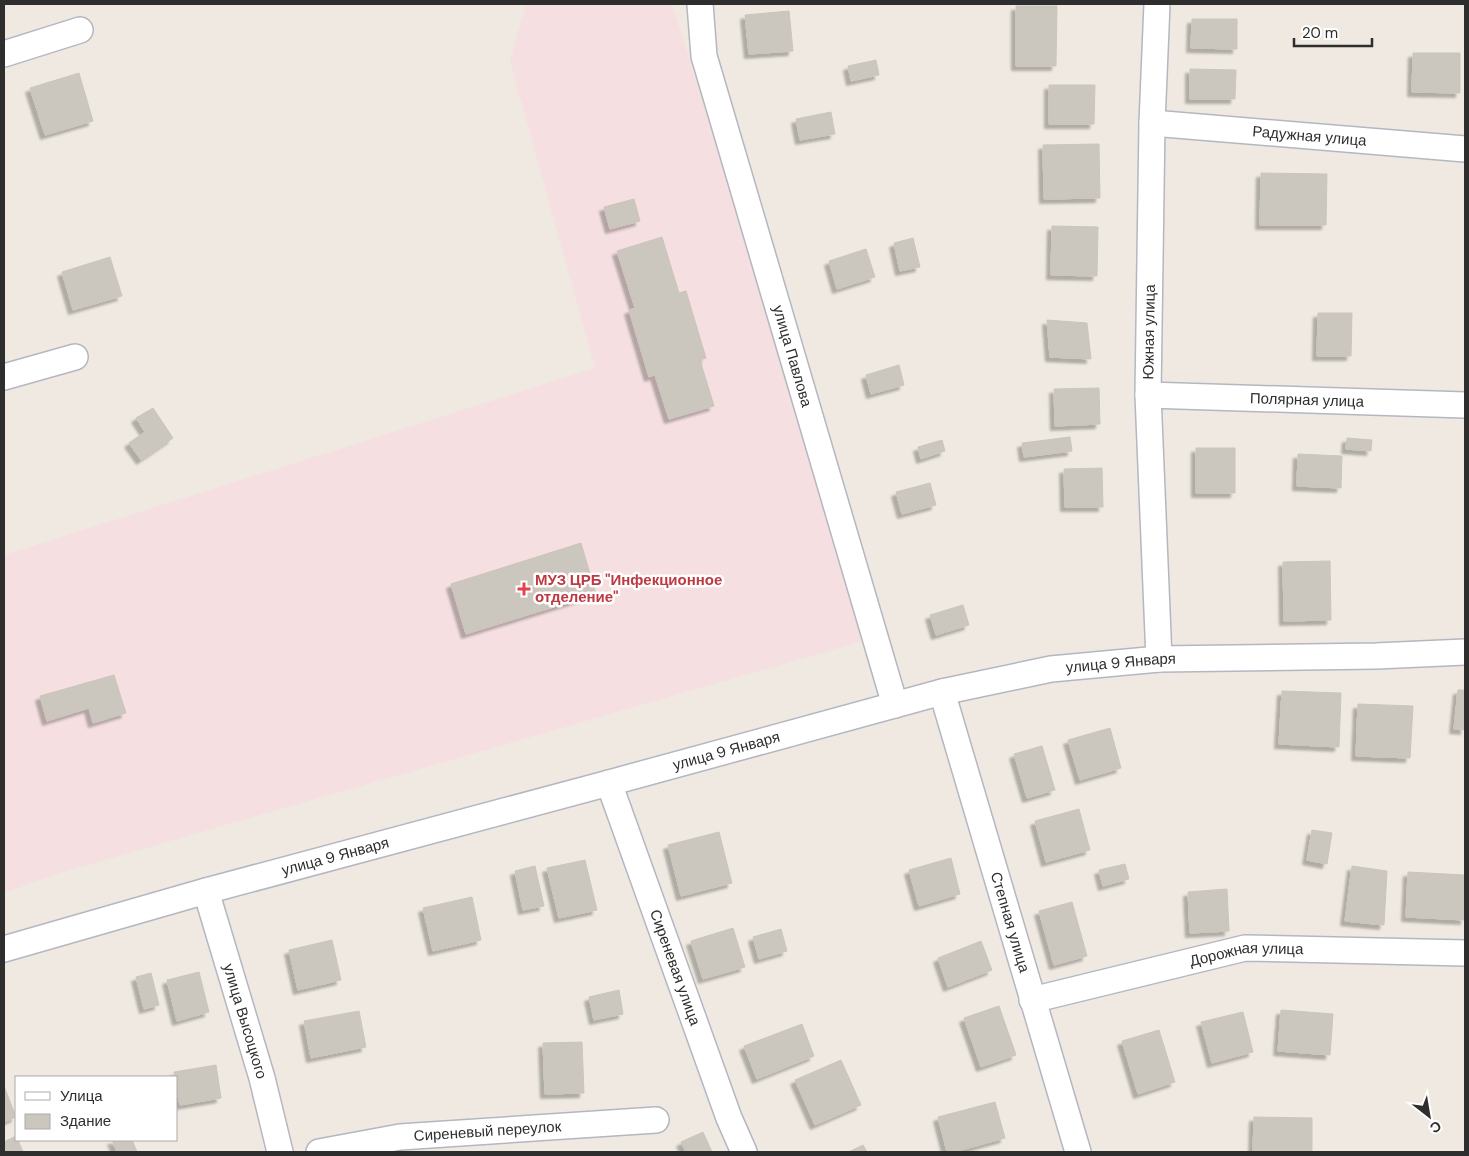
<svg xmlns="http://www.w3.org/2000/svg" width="1469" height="1156" font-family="'DM Sans',sans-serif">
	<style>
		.medical { fill: #f5dfe0 }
		.building { fill: #cbc7bf; stroke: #cbc5ba; filter: url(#shadow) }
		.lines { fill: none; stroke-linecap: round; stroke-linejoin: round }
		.street-casing { stroke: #b4b7c1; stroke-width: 28 }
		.street { stroke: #fff; stroke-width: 25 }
		.health-dot { fill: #e0444e; stroke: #fff; stroke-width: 2 }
		.labels { text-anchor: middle; stroke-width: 5; stroke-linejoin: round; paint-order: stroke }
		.street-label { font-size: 15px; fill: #2e2e2e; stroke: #fff }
		.health-label { font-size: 15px; font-weight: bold; fill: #be3a42; stroke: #fff; text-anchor: start }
	</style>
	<defs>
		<filter id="shadow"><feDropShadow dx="-4.5" dy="4.5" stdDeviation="1" flood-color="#0004"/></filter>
	</defs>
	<rect width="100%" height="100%" fill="#efe9e1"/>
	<!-- medical -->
	<path class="medical" d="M526,4H672L702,100L863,641L56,874L4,893V555L595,368L510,61Z"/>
	<!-- building -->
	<path class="building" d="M1016,6H1057L1056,66H1016Z
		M789,11L793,51L749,54L745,15Z
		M1192,19H1237V49L1191,48Z
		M1413,53H1460V93L1412,92Z
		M876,60L879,75L851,81L848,66Z
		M1190,69L1236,70L1235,99H1190Z
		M79,73L93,121L45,135L30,88Z
		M1049,85H1095L1094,124H1049Z
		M831,112L835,134L800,140L796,119Z
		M1099,144L1100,198L1044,199L1043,145Z
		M1261,173L1327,174L1326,225H1260Z
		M634,199L640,221L610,229L604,207Z
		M1052,226L1098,227L1097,276L1051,275Z
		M662,237L679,293L686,291L706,358L700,360L714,406L669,419L655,375L649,377L629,310L635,308L617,251Z
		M913,238L920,267L900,271L894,243Z
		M866,249L875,277L837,289L829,261Z
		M110,257L122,296L73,310L62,272Z
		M1318,313H1352L1351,356H1317Z
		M1047,320L1087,323L1091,359L1050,357Z
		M899,365L904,385L871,394L866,375Z
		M1099,388L1100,424L1055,426L1054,389Z
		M153,408L173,438L141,460L129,443L145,432L136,418Z
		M1070,437L1072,451L1024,457L1022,443Z
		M1347,438L1372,440L1371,451L1346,449Z
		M942,440L945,451L921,459L918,447Z
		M1196,448H1235V493H1196Z
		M1298,454L1342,456L1341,488L1297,486Z
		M1102,468L1103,507H1065L1064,469Z
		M930,483L936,505L902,514L896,492Z
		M581,543L596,594L466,634L451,584Z
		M1330,561L1331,620L1284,621L1283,562Z
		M963,605L969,625L936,635L930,615Z
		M114,675L126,713L93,723L89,708L47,721L40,696Z
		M1458,690H1465V730L1454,729Z
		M1282,691L1341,693L1339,747L1279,744Z
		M1358,704L1413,706L1410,758L1356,756Z
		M1110,728L1121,768L1080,780L1068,740Z
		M1042,746L1055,790L1027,798L1014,754Z
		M1079,809L1090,850L1046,862L1035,821Z
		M1312,830L1332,833L1327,864L1307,860Z
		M719,832L732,883L681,896L668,845Z
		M951,858L960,894L919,906L909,870Z
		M585,860L597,910L559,918L547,868Z
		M1125,864L1129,879L1103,886L1099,870Z
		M535,866L544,906L523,910L515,871Z
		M1352,866L1387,871L1384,925L1345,921Z
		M1408,872L1465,875V920L1406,917Z
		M1227,889L1229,931L1190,933L1188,892Z
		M472,897L481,940L433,951L423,908Z
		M1072,902L1087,956L1054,965L1039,911Z
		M733,928L745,967L703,979L691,941Z
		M781,929L787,951L759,959L753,937Z
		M332,940L341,980L298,990L289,950Z
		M981,941L992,970L948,987L938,958Z
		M199,972L209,1012L177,1021L167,980Z
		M151,973L159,1005L144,1009L136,977Z
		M619,990L623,1014L594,1020L589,997Z
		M999,1006L1016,1055L981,1067L964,1018Z
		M1281,1010L1333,1014L1330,1055L1278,1051Z
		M359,1011L366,1047L311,1058L304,1021Z
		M1243,1012L1253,1052L1212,1063L1201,1022Z
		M802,1024L814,1056L757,1079L744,1046Z
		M1159,1030L1175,1082L1138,1094L1122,1041Z
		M582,1042L584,1093L545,1094L543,1043Z
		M841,1060L861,1105L815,1125L795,1080Z
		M216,1065L221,1098L180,1105L176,1086V1077H175L174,1072Z
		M4,1086L16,1117L4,1122Z
		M995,1102L1005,1138L954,1152H947L938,1117Z
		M1254,1117L1312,1118V1152H1253Z
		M703,1132L712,1152H686L681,1142Z
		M16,1136V1140H18L23,1152H4V1142Z
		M112,1140H132L137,1152H117Z
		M863,1145L867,1152H849Z"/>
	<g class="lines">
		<!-- street casing -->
		<g class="street-casing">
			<g id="street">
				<path id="s1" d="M700,4L704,56L895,705"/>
				<path d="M1157,4L1152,123L1148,395L1159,659"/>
				<path d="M4,54L80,30"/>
				<path id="s2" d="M1152,123L1465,149"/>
				<path d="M4,377L75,357"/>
				<path id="s3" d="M1148,395L1465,405"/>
				<path id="s4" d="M942,692L1078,1152"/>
				<path id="s5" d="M609,783L729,1118L744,1152"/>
				<path id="s6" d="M206,891L262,1078L280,1152"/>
				<path id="s7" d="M4,949L206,891L609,783L942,692L1051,669L1159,659L1376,656L1465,652"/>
				<path id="s8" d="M1032,1000L1245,948L1465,953"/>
				<path id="s9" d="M319,1152L400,1137L656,1120"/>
			</g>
		</g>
		<!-- street -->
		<use href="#street" class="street"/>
	</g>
	<!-- markers -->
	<path class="health-dot" d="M521.5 581.5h5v5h5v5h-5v5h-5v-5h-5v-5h5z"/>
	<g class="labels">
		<!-- street labels -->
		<g class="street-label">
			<text dy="5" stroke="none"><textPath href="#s2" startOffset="158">Радужная улица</textPath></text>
			<text transform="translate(1149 332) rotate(-89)" y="5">Южная улица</text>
			<text dy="5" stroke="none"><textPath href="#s1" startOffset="365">улица Павлова</textPath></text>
			<text dy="5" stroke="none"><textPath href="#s3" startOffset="159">Полярная улица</textPath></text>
			<text dy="5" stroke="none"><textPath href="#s7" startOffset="1154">улица 9 Января</textPath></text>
			<text dy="5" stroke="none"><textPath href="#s7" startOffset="749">улица 9 Января</textPath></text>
			<text dy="5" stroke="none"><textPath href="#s7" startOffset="344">улица 9 Января</textPath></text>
			<text dy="5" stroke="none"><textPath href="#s4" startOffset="240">Степная улица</textPath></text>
			<text dy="5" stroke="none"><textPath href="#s8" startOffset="220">Дорожная улица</textPath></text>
			<text dy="5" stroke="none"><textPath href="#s5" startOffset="196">Сиреневая улица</textPath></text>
			<text dy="5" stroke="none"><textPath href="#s6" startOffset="136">улица Высоцкого</textPath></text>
			<text dy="5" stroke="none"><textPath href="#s9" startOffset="170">Сиреневый переулок</textPath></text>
		</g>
		<!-- health labels -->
		<g class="health-label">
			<text x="535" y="585">МУЗ ЦРБ "Инфекционное<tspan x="535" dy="17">отделение"</tspan></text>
		</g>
	</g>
	<!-- border -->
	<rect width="1469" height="1156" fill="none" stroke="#2e2e2e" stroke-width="10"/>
	<!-- legend -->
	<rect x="15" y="1076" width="162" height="65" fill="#ffffff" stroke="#ababab"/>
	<rect x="25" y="1092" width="25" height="8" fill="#ffffff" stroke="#ababab"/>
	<text x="60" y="1101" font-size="15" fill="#2e2e2e">Улица</text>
	<rect x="25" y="1114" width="25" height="15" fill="#cbc7bf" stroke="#ababab"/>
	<text x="60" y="1126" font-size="15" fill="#2e2e2e">Здание</text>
	<!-- north arrow -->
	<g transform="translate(1429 1116) rotate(149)" stroke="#ffffff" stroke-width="4" paint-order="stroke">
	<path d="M0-4L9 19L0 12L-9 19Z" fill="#2e2e2e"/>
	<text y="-8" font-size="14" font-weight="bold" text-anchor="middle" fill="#2e2e2e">С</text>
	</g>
	<!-- scale -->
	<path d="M1294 38v8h78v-8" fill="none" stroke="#2e2e2e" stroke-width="2.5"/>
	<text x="1302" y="38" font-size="15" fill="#2e2e2e" stroke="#ffffff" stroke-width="4" paint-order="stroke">20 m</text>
</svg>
